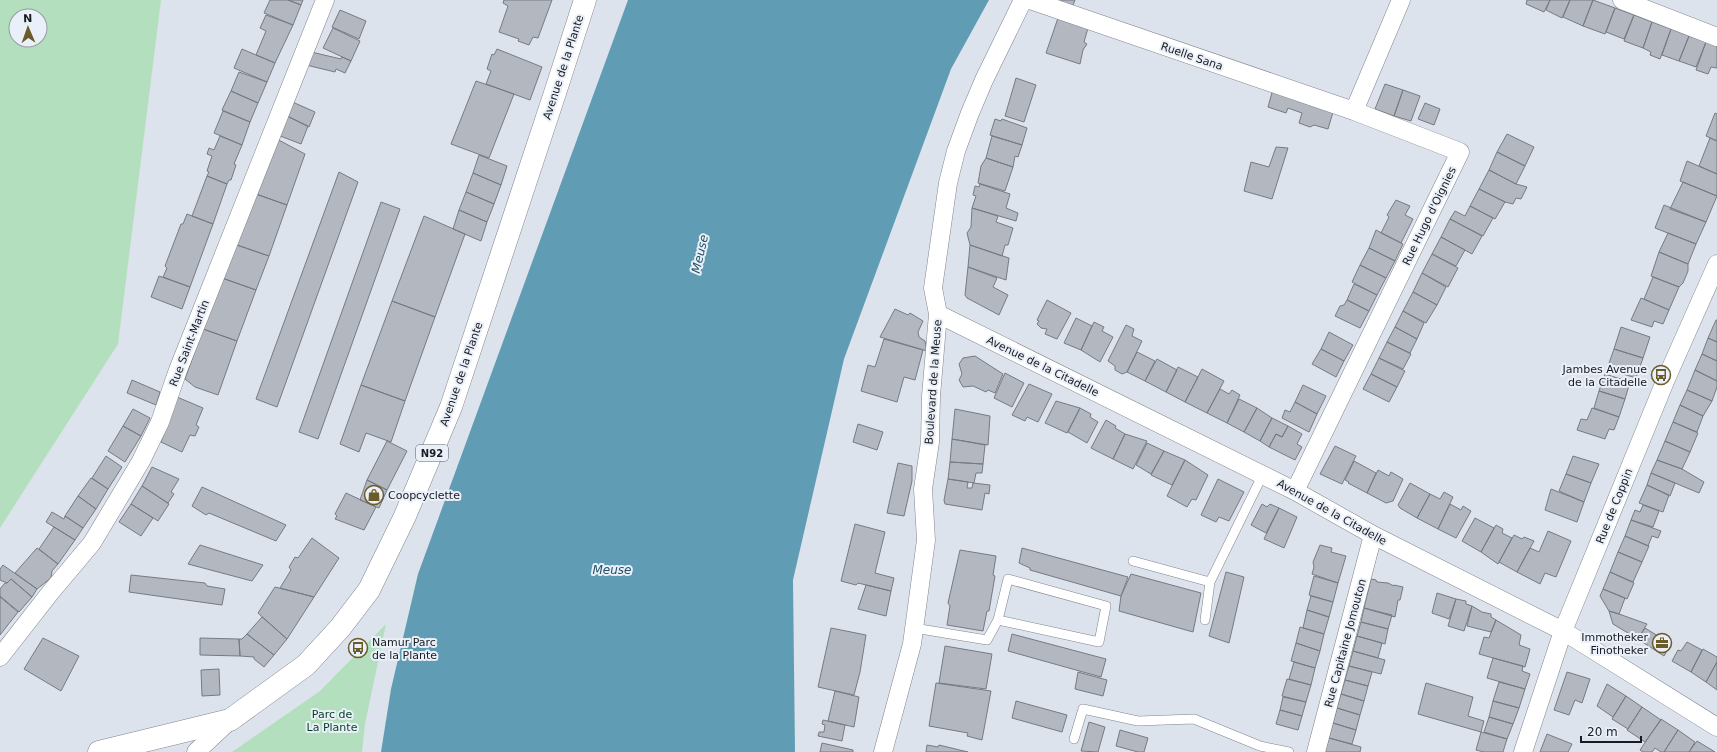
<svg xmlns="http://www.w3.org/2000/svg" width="1717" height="752" font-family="'DejaVu Sans',sans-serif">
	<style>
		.green { fill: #b4dfbf; fill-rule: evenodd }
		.water { fill: #619cb5 }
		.building { fill: #b2b7c0; stroke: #767a83 }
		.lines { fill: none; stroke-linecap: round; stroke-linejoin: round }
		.service-casing { stroke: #80848d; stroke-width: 10 }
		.minor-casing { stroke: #80848d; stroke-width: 19 }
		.primary-casing { stroke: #80848d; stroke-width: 23 }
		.service { stroke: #fff; stroke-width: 9 }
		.minor { stroke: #fff; stroke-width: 18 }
		.primary { stroke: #fff; stroke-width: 22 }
		.labels { text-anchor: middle; stroke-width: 4; stroke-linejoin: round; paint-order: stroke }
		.shield { fill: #eaf0f9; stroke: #585b60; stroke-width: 1 }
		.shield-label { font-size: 10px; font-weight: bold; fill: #191b1e }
		.street-label { font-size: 11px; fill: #191b1e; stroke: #eaf0f9 }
		.poi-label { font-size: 11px; fill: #191b1e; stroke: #eaf0f9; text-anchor: end }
		.park-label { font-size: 11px; fill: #023f1f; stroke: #eaf0f9 }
		.water-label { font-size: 12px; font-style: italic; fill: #215265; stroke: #eaf0f9 }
	</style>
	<rect width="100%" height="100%" fill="#dde3ec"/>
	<!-- green -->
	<path class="green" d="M0,0H161L118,344L0,528ZM16,16H40V40H16Z
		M386,624L365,724L362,752H232L320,691Z"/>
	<!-- water -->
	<path class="water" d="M628,0H989L951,69L844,359L793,580L795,752H381L391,689L418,574Z"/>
	<!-- building -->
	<path class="building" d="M270,0H288L301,5L293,25L264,13Z
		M288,0H303L301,5Z
		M504,0H552L538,38L533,37L529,45L518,41L519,39L499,32L508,6L503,3Z
		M1044,0H1075L1071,10Z
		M1527,0H1550L1544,12L1526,4Z
		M1550,0H1570L1562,18L1546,10Z
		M1570,0H1593L1583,26L1563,17Z
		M1593,0L1615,8L1605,34L1583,26Z
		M1615,8L1634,15L1624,39L1606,32Z
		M340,10L366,21L359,39L332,27Z
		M266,15L293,25L275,63L256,55L266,31L260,28Z
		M1634,15L1652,22L1643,48L1624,41Z
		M1058,18L1088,28L1084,42L1087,44L1083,50L1080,64L1046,53Z
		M1652,22L1671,29L1660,59L1650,55L1651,52L1643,48Z
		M333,28L360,41L351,61L323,48Z
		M1671,29L1689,36L1679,61L1662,55Z
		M1689,36L1706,42L1696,67L1679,61Z
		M1706,42L1717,46V68L1711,67L1708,74L1696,70Z
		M242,49L275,63L267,82L234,68Z
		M497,49L542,67L530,100L486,84L491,71L487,69L492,54L494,55Z
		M307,51L341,59L342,57L351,61L345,73L336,69L335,72L302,64Z
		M239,72L267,82L258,103L231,91Z
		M1016,78L1036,85L1024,122L1005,116Z
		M476,81L514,94L489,158L451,144Z
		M1385,84L1403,90L1394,116L1375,109Z
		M1273,89L1333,112L1328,129L1314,125L1310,127L1299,123L1302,113L1288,108L1286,113L1268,107Z
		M1403,90L1420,96L1411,121L1394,116Z
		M231,91L258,103L250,122L222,110Z
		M288,100L315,112L309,127L283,114Z
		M1425,103L1440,109L1434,125L1418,119Z
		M223,111L250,122L242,145L214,133Z
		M1715,113L1717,114V141L1706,136Z
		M283,114L308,126L301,144L275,134Z
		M995,119L1001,121L1002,119L1027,128L1022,145L990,135Z
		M1507,134L1534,147L1525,166L1497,152Z
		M220,136L242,145L234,164L236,165L231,180H229L227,184L207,176L209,172L207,171L212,156L207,154L209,148L214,150Z
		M992,136L1022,145L1018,157L1015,156L1013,167L986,158Z
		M273,137L305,154L287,205L253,193Z
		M1710,138L1717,141V174L1699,166Z
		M1276,147L1288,148L1272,199L1244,191L1251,162L1269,167Z
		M1497,152L1525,166L1516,184L1489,170Z
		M479,155L507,166L501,185L473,173Z
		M986,158L1013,167L1005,191L978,183L981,166Z
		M1687,161L1717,174V196L1680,181Z
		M1489,170L1516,184L1527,187L1521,199L1516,198L1513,204L1505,202L1479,189Z
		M339,172L358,182L277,407L256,399Z
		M473,173L501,185L494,204L466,192Z
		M207,176L227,184L213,224L192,216Z
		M1683,182L1717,196L1706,222L1670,209Z
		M980,184L1010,194L1006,208L1018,213L1016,221L972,208L976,196L973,195L975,186L979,187Z
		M1479,189L1505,202L1495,219L1470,206Z
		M466,192L494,204L487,222L459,210Z
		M253,193L287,205L269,256L234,244Z
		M1396,200L1410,206L1405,215L1413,219L1401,243L1381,233L1389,217L1387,215Z
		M381,202L400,209L318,439L299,432Z
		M1664,205L1706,222L1696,244L1655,228Z
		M1470,206L1493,218L1483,236L1450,219L1455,211L1465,216Z
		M972,208L998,216L996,222L1013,228L1008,245H1005L1002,256L970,245L967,233L971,227Z
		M459,210L487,222L481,241L453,229Z
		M187,214L213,224L190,287L163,277L167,268L165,266L181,224H183Z
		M424,216L465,234L435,317L392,301Z
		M1450,219L1482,236L1472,254L1441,237Z
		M1376,230L1403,244L1395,261L1369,248Z
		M1668,233L1696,244L1688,264L1659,252Z
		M1441,237L1465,250L1456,266L1432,254Z
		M234,244L269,256L256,290L222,278Z
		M970,245L1009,258L1006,280L968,267Z
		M1369,248L1395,261L1386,278L1360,265Z
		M1659,252L1688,264V271L1683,283L1679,287L1651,276Z
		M1432,254L1458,268L1448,287L1422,273Z
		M1360,265L1386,278L1377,295L1352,282Z
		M968,267L997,278L993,287L1008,295L999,315L967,298L965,295Z
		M1422,273L1446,287L1437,305L1413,292Z
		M159,276L190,287L182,309L151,297Z
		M1653,277L1679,287L1669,310L1644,299Z
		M222,278L256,290L237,341L203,329Z
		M1354,284L1377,295L1369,311L1347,300Z
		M1413,292L1437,305L1426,323L1403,311Z
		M1641,298L1669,310L1663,324L1654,321L1652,327L1631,320Z
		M1047,300L1071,313L1057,339L1045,334L1047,329L1041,328L1037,324L1039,321L1037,320Z
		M1347,300L1369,311L1360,328L1335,316L1340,306L1344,305Z
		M392,301L435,317L405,401L361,385Z
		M895,309L908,315L910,313L923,321L918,332L919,337L925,341L927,351L880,337Z
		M1403,311L1424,323L1417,339L1395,327Z
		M1076,318L1092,326L1081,350L1064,343Z
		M1716,320H1717V342L1708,338Z
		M1094,322L1104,327L1102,331L1113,337L1100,362L1081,350Z
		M1126,325L1134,329L1132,336L1142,341L1127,372L1122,374L1115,370V366L1108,361Z
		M1395,327L1417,339L1410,353L1387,342Z
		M1621,327L1650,337L1643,358L1614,349Z
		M203,329L237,341L218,395L195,387L185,379Z
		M1329,332L1353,345L1344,361L1321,349Z
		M1708,338L1717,342V361L1702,354Z
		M884,339L923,350L915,380L904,377L897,402L861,391L868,365L875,367Z
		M1387,342L1411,354L1403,369L1379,358Z
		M1321,349L1344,361L1336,377L1312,364Z
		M1614,349L1643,358L1636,378L1607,369Z
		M1137,352L1155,361L1145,381L1127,372Z
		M1702,354L1717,361V381L1695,370Z
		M975,356L1003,374L995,393L988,390L986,392L973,386L963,387L959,380L962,374L959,364L963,358Z
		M1379,358L1405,371L1397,387L1371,374Z
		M1157,359L1177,370L1166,392L1145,381Z
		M1178,367L1198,377L1185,402L1166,392Z
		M1202,369L1224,381L1207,413L1185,402Z
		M1695,370L1717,381V387L1712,401L1687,390Z
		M1005,373L1024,383L1012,407L994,398Z
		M1371,374L1397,387L1389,402L1363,389Z
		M1605,374L1630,382L1625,399L1599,391Z
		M132,380L160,392L156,405L127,393Z
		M1029,384L1052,394L1038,422L1027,417L1025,421L1012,415Z
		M361,385L405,401L391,442L366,433L359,452L340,444Z
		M1303,385L1326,396L1317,414L1295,402Z
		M1220,389L1229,394L1232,390L1240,395L1227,423L1207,413Z
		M1687,390L1712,401L1703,416L1680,405Z
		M1599,391L1625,399L1619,417L1594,408Z
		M177,397L203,408L196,425L199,427L195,436L190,435L182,452L161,442Z
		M1239,399L1257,408L1244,432L1227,423Z
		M1056,401L1080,408L1067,433L1045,423Z
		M1295,402L1317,414L1309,432L1282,418L1285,410L1290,412Z
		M1680,405L1703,416L1697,432L1673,422Z
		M1080,408L1091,414L1090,417L1098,422L1087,443L1068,432Z
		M1257,408L1272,418L1260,441L1244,432Z
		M1592,408L1619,417L1614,430L1609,429L1605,439L1577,430L1581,419L1587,420Z
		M133,409L150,418L141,436L123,426Z
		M955,409L990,416L988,445L952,439Z
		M1272,418L1288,426L1282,437L1276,434L1269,447L1260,441Z
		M1106,420L1116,426L1115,428L1125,434L1113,459L1091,448Z
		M1673,422L1698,433L1690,452L1665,441Z
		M858,424L883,432L877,450L853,442Z
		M123,426L141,436L125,462L108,451Z
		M1288,426L1302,434L1297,444L1302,447L1295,460L1269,447L1276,434L1282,437Z
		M1125,434L1147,441L1133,469L1113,459Z
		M952,439L985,445L983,464L950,462Z
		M387,441L407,451L387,490L367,480Z
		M1665,441L1690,452L1682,469L1657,460Z
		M1147,443L1164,451L1151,474L1136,465Z
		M1335,446L1356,456L1342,484L1320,474Z
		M1164,451L1185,460L1172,485L1151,475Z
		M106,456L122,467L108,489L92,478Z
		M1573,456L1599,464L1591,483L1566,474Z
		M1185,460L1208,475L1196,500L1192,499L1187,507L1167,496Z
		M1657,460L1682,469L1704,482L1699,493L1651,473Z
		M1354,461L1376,473L1367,493L1348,483L1349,482L1345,480Z
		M950,462L983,464L982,473H976L974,483L948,479Z
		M898,463L912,466V481L904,516L887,513Z
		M152,467L179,479L171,492L174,494L168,503L142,486Z
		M1378,470L1389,476L1391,472L1403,479L1393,501L1386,503L1367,493Z
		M1651,473L1675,483L1670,496L1647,485Z
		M1566,474L1591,483L1584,502L1559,491Z
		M91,478L108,489L96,509L78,496Z
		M948,479L968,482L967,488H972L973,483L990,485L989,494L985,493L982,510L945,504L944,500Z
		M1218,479L1244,492L1229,521L1219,517L1216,522L1201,515Z
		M367,480L387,490L379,508L360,500Z
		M1410,483L1430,494L1417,518L1400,508L1398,505Z
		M1647,485L1669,495L1663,512L1639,503Z
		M142,486L169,504L158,521L131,504Z
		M202,487L286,525L276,541L209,513L206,515L192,506Z
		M1551,489L1584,502L1577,522L1545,510Z
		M1444,492L1453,497L1438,529L1417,518L1430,494L1440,499Z
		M346,493L376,507L364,530L335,519L337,516L335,514Z
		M78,496L96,509L83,528L65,516Z
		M131,504L153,518L141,536L119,522Z
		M1262,504L1267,507L1270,504L1279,508L1266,533L1251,525Z
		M1450,504L1461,510L1463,506L1471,511L1456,538L1438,529Z
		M1643,505L1659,511L1653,527L1631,520L1635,510L1640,512Z
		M1279,508L1297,517L1284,548L1264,539Z
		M52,512L64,519L65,516L83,528L75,540L46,522Z
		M1475,518L1494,528L1481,552L1462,541Z
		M1631,520L1661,531L1658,538L1652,536L1648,546L1625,536Z
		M855,524L885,532L875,573L894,578L891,591L858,583L856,585L841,581Z
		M1496,525L1503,529L1502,533L1512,538L1498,564L1481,552Z
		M54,527L75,540L58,564L39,549Z
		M1548,531L1571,541L1556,577L1545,573L1540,584L1517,572L1530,548L1539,552Z
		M1514,535L1522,539L1524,537L1534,541L1517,572L1499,562Z
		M1625,536L1649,546L1642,562L1618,552Z
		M312,538L339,558L314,597L280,588L291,570L289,567L295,557L298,558Z
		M200,545L263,565L252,581L188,564Z
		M1320,545L1332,548L1331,552L1346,556L1338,583L1312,574L1314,567L1313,562Z
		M37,548L58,564L52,571L51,578L37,589L15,573Z
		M1022,548L1128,577L1121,596L1030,570V568L1019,563Z
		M960,550L996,556L993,575L995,576L989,611H987L983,631L947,625L950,606L948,603Z
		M1618,552L1642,562L1633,582L1610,572Z
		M3,565L37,589L32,597L11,579L7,583L0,580V569Z
		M1226,572L1244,577L1229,643L1209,636Z
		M1610,572L1634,583L1627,599L1603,589Z
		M1131,574L1201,593L1193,632L1119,611L1121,596Z
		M131,575L205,583L207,586L225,589L222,605L129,592Z
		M1314,576L1338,583L1333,602L1309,595Z
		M11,579L32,597L19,612L0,596V589L5,583H7Z
		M1371,579L1376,580L1377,582L1388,583L1394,586V585L1403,587L1400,600H1398L1395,617L1364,608Z
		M866,585L891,591L886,616L858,609Z
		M275,587L314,597L287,639L258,613Z
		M1603,589L1625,598L1619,614L1609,611L1600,596Z
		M1437,593L1456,599L1449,619L1432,613Z
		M1311,596L1333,602L1329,617L1307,610Z
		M0,597L18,612L0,635Z
		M1456,599L1466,601V604L1472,606L1464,631L1448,626Z
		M1472,606L1482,612L1491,614V617L1496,620L1491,632L1467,626Z
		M1364,608L1392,615L1388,629L1361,622Z
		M1307,610L1329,617L1324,634L1303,628Z
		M1609,611L1619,614L1647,624L1638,639L1613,624Z
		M262,617L287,639L274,655L247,634Z
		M1496,620L1521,635L1519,645L1530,649L1525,667L1479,654L1484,637L1489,638Z
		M1361,622L1388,629L1385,644L1357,636Z
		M1300,627L1324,634L1320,651L1296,643Z
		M831,628L866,635L860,672L854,695L818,687Z
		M1645,628L1671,644L1664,656L1638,639Z
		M247,634L274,655L264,667L254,659V657L240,656L239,639H242Z
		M1012,634L1106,659L1101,677L1008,651Z
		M1357,636L1382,643L1378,658L1353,651Z
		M43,638L79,656L61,691L24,669Z
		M200,638L239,639L240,656L200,655Z
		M1687,642L1702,650L1691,672L1672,661L1678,650L1681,651Z
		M1296,643L1320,651L1315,668L1291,661Z
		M945,646L992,654L986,689L939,683Z
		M1703,649L1717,657V662L1706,682L1691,672Z
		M1353,651L1385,660L1381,674L1349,666Z
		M1493,658L1523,666L1522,671L1530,674L1525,689L1487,678Z
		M1294,662L1315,668L1311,685L1289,679Z
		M1717,662V690L1706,682Z
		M1349,666L1372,672L1368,686L1345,680Z
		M219,669L220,695L202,696L201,670Z
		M1078,672L1107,680L1103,696L1075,689Z
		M1567,672L1590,679L1582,703L1575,700L1569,715L1554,710Z
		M1287,679L1311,685L1306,702L1282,696Z
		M1345,680L1368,686L1364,701L1341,694Z
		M1499,682L1525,689L1519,708L1493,701Z
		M936,683L991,691L982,740L967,736L968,733L929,726Z
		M1426,683L1473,697L1468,716L1484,721L1481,732L1418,714Z
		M1607,684L1626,696L1613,717L1597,706Z
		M835,691L859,697L854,727L828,721Z
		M1341,694L1364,701L1360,715L1337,708Z
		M1626,696L1642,707L1628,729L1612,719Z
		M1283,697L1306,702L1302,716L1280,710Z
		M1016,701L1067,715L1062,732L1012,718Z
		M1493,701L1519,708L1513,724L1489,717Z
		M1642,707L1661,720L1645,742L1627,730Z
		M1337,708L1360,715L1356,730L1333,723Z
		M1280,710L1302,716L1298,730L1276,724Z
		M1489,717L1513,724L1507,739L1484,732Z
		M1661,719L1678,730L1664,752H1661L1655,748L1652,752H1643L1640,750Z
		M823,720L845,725L842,741L818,736L819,732H824L825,725L822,724Z
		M1089,722L1105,727L1098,752L1081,751Z
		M1333,723L1356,730L1352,744L1329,738Z
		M1120,730L1148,738L1144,752H1138L1116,746Z
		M1678,730L1695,742L1689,752H1664Z
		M1481,732L1507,739L1503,752H1484L1476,750Z
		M1547,734L1572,744L1568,752H1540Z
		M1329,738L1361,747L1360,752H1325Z
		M1697,741L1715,752H1689Z
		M822,743L853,750V752H820Z
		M927,745L938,747L939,745L968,752H926Z"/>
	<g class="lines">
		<!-- service casing -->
		<g class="service-casing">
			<path id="service" d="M1133,561L1210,582
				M1205,620L1210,582L1263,474
				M914,628L987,640L998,620L1099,642L1106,606L1008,579L998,620
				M1074,739L1083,709L1138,721L1194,719L1260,746L1289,752"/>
		</g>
		<!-- minor casing -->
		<g class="minor-casing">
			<path id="minor" d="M1030,0L1354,111
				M1622,0L1717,37
				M938,314L1295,491L1373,535L1563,631L1717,727
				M1295,491L1460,152L1354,111L1401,0
				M0,657L50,593L92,543L141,461L160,422L178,370L325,0
				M196,752L230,720
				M883,752L912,644L926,540L923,489L930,442L931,396L938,314L933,288L948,183L956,151L970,113L984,80L1023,0
				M1316,752L1373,535
				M1523,752L1563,631L1666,379L1717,264"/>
		</g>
		<!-- primary casing -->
		<g class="primary-casing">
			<path id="primary" d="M99,752L230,720L306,665L340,628L369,590L405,516L451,407L555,93L585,0"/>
		</g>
		<!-- service -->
		<use href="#service" class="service"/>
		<!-- minor -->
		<use href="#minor" class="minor"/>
		<!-- primary -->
		<use href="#primary" class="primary"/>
	</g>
	<!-- icons -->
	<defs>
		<g id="bus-ring" transform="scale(1)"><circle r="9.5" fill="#eaf0f9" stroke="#6a5b28" stroke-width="1.5"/><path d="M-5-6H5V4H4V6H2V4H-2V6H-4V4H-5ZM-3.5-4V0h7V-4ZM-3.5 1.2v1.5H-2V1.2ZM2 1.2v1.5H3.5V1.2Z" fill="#6a5b28"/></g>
		<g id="shop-ring" transform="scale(1)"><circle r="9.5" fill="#eaf0f9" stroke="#6a5b28" stroke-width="1.5"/><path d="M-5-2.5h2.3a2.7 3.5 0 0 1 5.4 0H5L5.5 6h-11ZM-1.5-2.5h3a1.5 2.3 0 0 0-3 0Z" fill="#6a5b28"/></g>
		<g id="office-ring" transform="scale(1)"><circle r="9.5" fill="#eaf0f9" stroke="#6a5b28" stroke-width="1.5"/><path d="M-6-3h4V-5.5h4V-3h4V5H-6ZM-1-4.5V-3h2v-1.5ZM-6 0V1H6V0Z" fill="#6a5b28"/></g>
	</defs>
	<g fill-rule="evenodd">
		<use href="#bus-ring" x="1661" y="375"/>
		<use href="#shop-ring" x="374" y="495"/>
		<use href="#office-ring" x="1662" y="643"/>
		<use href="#bus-ring" x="358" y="648"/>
	</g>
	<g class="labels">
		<!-- shield labels -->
		<rect class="shield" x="416" y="445" width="32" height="16" rx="3"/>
		<g class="shield-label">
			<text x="432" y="457">N92</text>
		</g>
		<!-- street labels -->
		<g class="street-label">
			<text transform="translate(1192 56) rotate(19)" y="4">Ruelle Sana</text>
			<text transform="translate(563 67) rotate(-72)" y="4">Avenue de la Plante</text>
			<text transform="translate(1429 216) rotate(-64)" y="4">Rue Hugo d'Oignies</text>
			<text transform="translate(189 343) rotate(-69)" y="4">Rue Saint-Martin</text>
			<text transform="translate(1043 366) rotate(26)" y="4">Avenue de la Citadelle</text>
			<text transform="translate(461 374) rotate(-71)" y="4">Avenue de la Plante</text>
			<text transform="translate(933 382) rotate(-86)" y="4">Boulevard de la Meuse</text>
			<text transform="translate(1614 506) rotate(-68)" y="4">Rue de Coppin</text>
			<text transform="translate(1332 512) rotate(29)" y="4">Avenue de la Citadelle</text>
			<text transform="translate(1345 643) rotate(-75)" y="4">Rue Capitaine Jomouton</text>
		</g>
		<!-- poi labels -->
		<g class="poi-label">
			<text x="1647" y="373">Jambes Avenue<tspan x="1647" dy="13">de la Citadelle</tspan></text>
			<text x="388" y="499" text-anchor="start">Coopcyclette</text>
			<text x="1648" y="641">Immotheker<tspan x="1648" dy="13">Finotheker</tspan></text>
			<text x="372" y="646" text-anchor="start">Namur Parc<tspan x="372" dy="13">de la Plante</tspan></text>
		</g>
		<!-- park labels -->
		<g class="park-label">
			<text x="332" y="718">Parc de<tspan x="332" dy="13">La Plante</tspan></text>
		</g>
		<!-- water labels -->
		<g class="water-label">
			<text transform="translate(700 254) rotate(-77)" y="4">Meuse</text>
			<text x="612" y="574">Meuse</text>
		</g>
	</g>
	<!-- north arrow -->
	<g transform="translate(28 28) rotate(358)"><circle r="19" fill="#eaf0f9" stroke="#969ba1"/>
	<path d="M0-3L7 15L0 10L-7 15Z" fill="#6a5b28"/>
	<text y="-6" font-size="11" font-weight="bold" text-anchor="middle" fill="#191b1e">N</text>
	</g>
	<!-- scale -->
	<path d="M1581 736v6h60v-6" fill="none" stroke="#191b1e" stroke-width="2"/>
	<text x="1587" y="736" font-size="12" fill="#191b1e" stroke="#eaf0f9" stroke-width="3" paint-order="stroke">20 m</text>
</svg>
